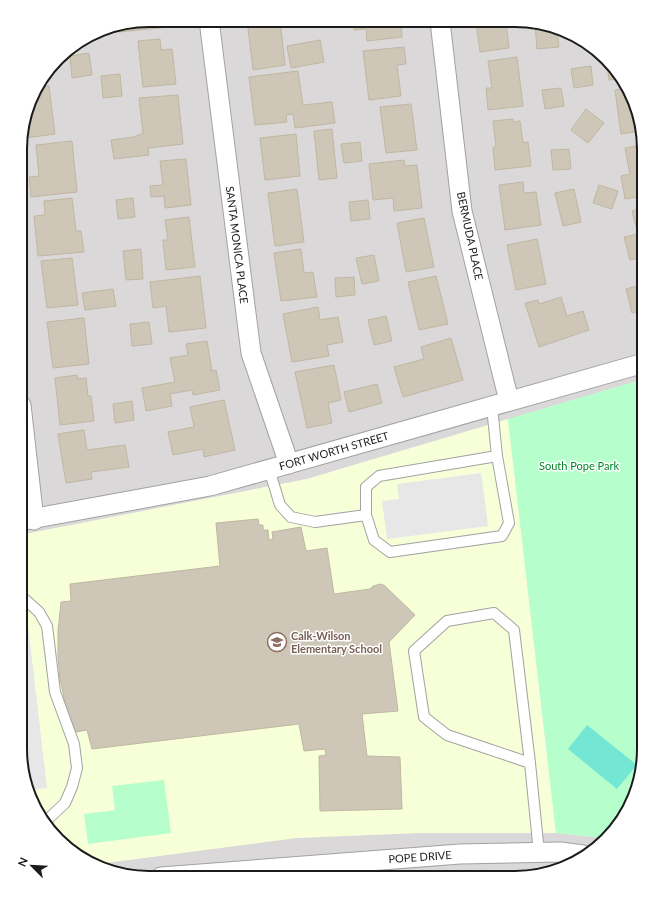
<svg xmlns="http://www.w3.org/2000/svg" width="664" height="898" font-family="Lato,sans-serif">
	<style>
		.residential { fill: #dad8d8 }
		.education { fill: #f6ffd8 }
		.park { fill: #b6ffcc }
		.pitch { fill: #74e7d4 }
		.parking { fill: #e7e7e7 }
		.building { fill: #cec7b8; stroke: #c1b6a1 }
		.lines { fill: none; stroke-linecap: round; stroke-linejoin: round }
		.service-casing { stroke: #a2a2a2; stroke-width: 12 }
		.minor-casing { stroke: #a2a2a2; stroke-width: 21 }
		.service { stroke: #fff; stroke-width: 10 }
		.minor { stroke: #fff; stroke-width: 19 }
		.labels { text-anchor: middle; stroke-width: 3; stroke-linejoin: round; paint-order: stroke }
		.street-label { font-size: 11px; fill: #1b1b1b; stroke: #fff }
		.park-label { font-size: 11px; fill: #008328; stroke: #fff }
		.education-label { font-size: 11px; font-weight: bold; fill: #785e54; stroke: #fff; text-anchor: start }
		.rim { fill: none; stroke: #1b1b1b; stroke-width: 2 }
	</style>
	<rect width="100%" height="100%" fill="#eeeddf"/>
	<!-- residential -->
	<path class="residential" d="M149,20L532,21L587,42L631,92L644,149V379L307,479L20,535L21,132L37,85L64,52L107,27Z
		M418,833H556L603,838L572,865L527,875L459,878L132,877L98,864L296,838Z"/>
	<!-- education -->
	<path class="education" d="M508,419L556,833H418L296,838L98,864L77,856L33,806L20,749V535L307,479Z
		M527,875L515,878H459Z"/>
	<!-- park -->
	<path class="park" d="M644,379V758L622,821L603,838L556,833L508,419Z
		M164,780L171,833L88,844L84,814L115,810L112,786Z"/>
	<!-- pitch -->
	<path class="pitch" d="M587,725L637,765L617,789L568,749Z"/>
	<!-- parking -->
	<path class="parking" d="M481,473L488,526L387,539L382,501L399,499L397,484Z
		M28,625L47,788L30,790L20,749V626Z"/>
	<!-- building -->
	<path class="building" d="M149,20H168L169,27L119,32L118,25Z
		M247,20H280L285,65L253,70Z
		M353,21H401L402,37L367,41L366,29L354,30Z
		M476,21H506L509,48L480,52Z
		M538,23L557,31L559,47L537,49L535,24Z
		M160,39L161,50L172,49L176,84L143,87L138,41Z
		M320,40L324,62L291,68L287,46Z
		M404,47L406,64L397,65L401,96L369,100L363,51Z
		M89,53L92,75L72,78L70,56Z
		M517,57L523,106L488,110L486,88H492L488,61Z
		M607,64L620,79L609,80Z
		M591,66L593,85L574,88L571,69Z
		M298,71L303,105L332,102L335,123L295,128L293,114L286,115L287,122L255,125L249,77Z
		M120,74L122,96L103,98L101,76Z
		M49,86L55,134L25,138L24,125L36,88Z
		M561,88L564,106L545,109L542,90Z
		M627,88L631,92L640,131L621,134L615,90Z
		M178,95L183,144L148,148L149,155L114,159L111,140L134,137L143,133L139,98Z
		M411,104L417,150L386,153L380,107Z
		M586,109L604,123L588,143L571,130Z
		M513,119L514,122L520,121L523,143L528,142L531,166L495,170L493,147H496L493,121Z
		M332,129L337,178L319,180L314,131Z
		M296,134L300,176L265,180L260,138Z
		M72,141L77,192L31,197L29,177L39,176L36,145Z
		M360,142L362,161L344,163L341,144Z
		M643,145L644,196L625,199L621,176L630,174L625,148Z
		M569,149L571,169L553,170L551,150Z
		M186,159L191,205L165,208L164,196L151,197L150,186L163,185L160,161Z
		M404,160L405,166L417,165L422,208L394,211L393,198L373,200L369,164Z
		M523,182L524,193L536,192L541,225L505,230L499,185Z
		M599,185L618,191L612,209L593,203Z
		M297,189L304,242L275,246L268,193Z
		M574,189L581,222L563,226L555,193Z
		M72,198L76,231H81L84,252L38,256L34,216L45,215L44,201Z
		M133,198L135,217L118,219L116,200Z
		M368,200L370,219L351,221L349,202Z
		M644,208V257L630,260L624,237L638,234L632,211Z
		M189,217L195,267L166,270L163,240H168L165,220Z
		M424,218L434,267L406,272L397,223Z
		M537,239L546,284L516,290L507,245Z
		M141,249L143,279L126,280L123,251Z
		M301,249L304,273L313,272L317,297L281,301L274,253Z
		M374,255L379,281L362,284L356,258Z
		M72,258L78,305L47,308L41,261Z
		M200,276L206,328L169,332L166,306L153,308L150,282Z
		M436,276L448,324L419,330L408,282Z
		M354,277L355,295L336,297L335,278Z
		M644,284V310L632,313L626,289Z
		M113,289L116,306L85,310L82,293Z
		M561,297L567,316L583,311L589,330L539,347L525,303L538,300L539,304Z
		M318,307L320,320L338,317L343,342L327,345L329,356L292,362L283,314Z
		M386,316L392,341L374,345L368,320Z
		M84,318L89,364L53,368L47,322Z
		M149,322L152,344L132,346L130,324Z
		M451,338L463,380L403,397L394,367L424,359L421,347Z
		M207,341L212,371L216,370L220,390L193,395L192,390L170,394L172,406L146,411L142,388L175,382L170,358L188,355L186,344Z
		M334,365L341,400L328,403L332,423L307,428L295,372Z
		M77,375L78,379L86,378L88,396H91L94,421L60,425L55,378Z
		M377,384L382,403L349,412L344,392Z
		M224,400L235,450L204,457L203,449L173,455L168,432L194,427L190,407Z
		M132,401L134,420L115,423L113,404Z
		M84,430L87,450L125,445L129,467L91,472L92,479L66,483L58,434Z
		M258,519L259,525H263V530H268L269,540L273,539L272,532L301,527L306,551L327,548L334,594L370,589L373,586L381,584L385,586L415,615L389,642L398,711L362,714L367,756L400,757L402,809L320,811L319,756L326,755L325,749L304,751L299,724L92,749L87,730L76,732L66,707L60,679L58,656V631L61,602L71,601L70,584L220,566L216,523Z"/>
	<g class="lines">
		<!-- service casing -->
		<g class="service-casing">
			<path id="service" d="M492,407L497,456L509,523L502,536L390,552L374,540L366,515V487L379,476L497,456
				M269,469L280,505L291,517L315,522L366,515
				M20,595L39,612L47,626L55,692L74,744L77,768L72,787L65,803L46,821
				M530,763L447,735L424,717L414,651L447,621L494,613L514,630L530,763L539,853"/>
		</g>
		<!-- minor casing -->
		<g class="minor-casing">
			<path id="minor" d="M209,20L251,353L289,464
				M440,21L462,211L509,401
				M21,405L34,520
				M20,521L210,486L644,363
				M161,877L460,854L560,852L583,855"/>
		</g>
		<!-- service -->
		<use href="#service" class="service"/>
		<!-- minor -->
		<use href="#minor" class="minor"/>
	</g>
	<!-- icons -->
	<defs>
		<g id="school-ring" transform="scale(1)"><circle r="9.5" fill="#fff" stroke="#8d6e63" stroke-width="1.5"/><path d="M0-5L7-2L0 1L-7-2ZM-4 1L0 2.5L4 1V4Q0 6-4 4Z" fill="#8d6e63"/></g>
	</defs>
	<g fill-rule="evenodd">
		<use href="#school-ring" x="277" y="642"/>
	</g>
	<g class="labels">
		<!-- street labels -->
		<g class="street-label">
			<text transform="translate(470 236) rotate(78)" y="4">BERMUDA PLACE</text>
			<text transform="translate(237 245) rotate(83)" y="4">SANTA MONICA PLACE</text>
			<text transform="translate(334 451) rotate(-16)" y="4">FORT WORTH STREET</text>
			<text transform="translate(420 857) rotate(-4)" y="4">POPE DRIVE</text>
		</g>
		<!-- park labels -->
		<g class="park-label">
			<text x="579" y="470">South Pope Park</text>
		</g>
		<!-- education labels -->
		<g class="education-label">
			<text x="291" y="640">Calk-Wilson<tspan x="291" dy="13">Elementary School</tspan></text>
		</g>
	</g>
	<!-- crop -->
	<path d="M0 0H664V898H0ZM149 27H515A122 122 0 0 1 637 149V749A122 122 0 0 1 515 871H149A122 122 0 0 1 27 749V149A122 122 0 0 1 149 27Z" fill="#fff" fill-rule="evenodd"/>
	<path class="rim" d="M149 27H515A122 122 0 0 1 637 149V749A122 122 0 0 1 515 871H149A122 122 0 0 1 27 749V149A122 122 0 0 1 149 27Z"/>
	<!-- north arrow -->
	<g transform="translate(32 866) rotate(294)" stroke="#ffffff" stroke-width="3" paint-order="stroke">
	<path d="M0-3L7 15L0 10L-7 15Z" fill="#1b1b1b"/>
	<text y="-6" font-size="11" font-weight="bold" text-anchor="middle" fill="#1b1b1b">N</text>
	</g>
</svg>
